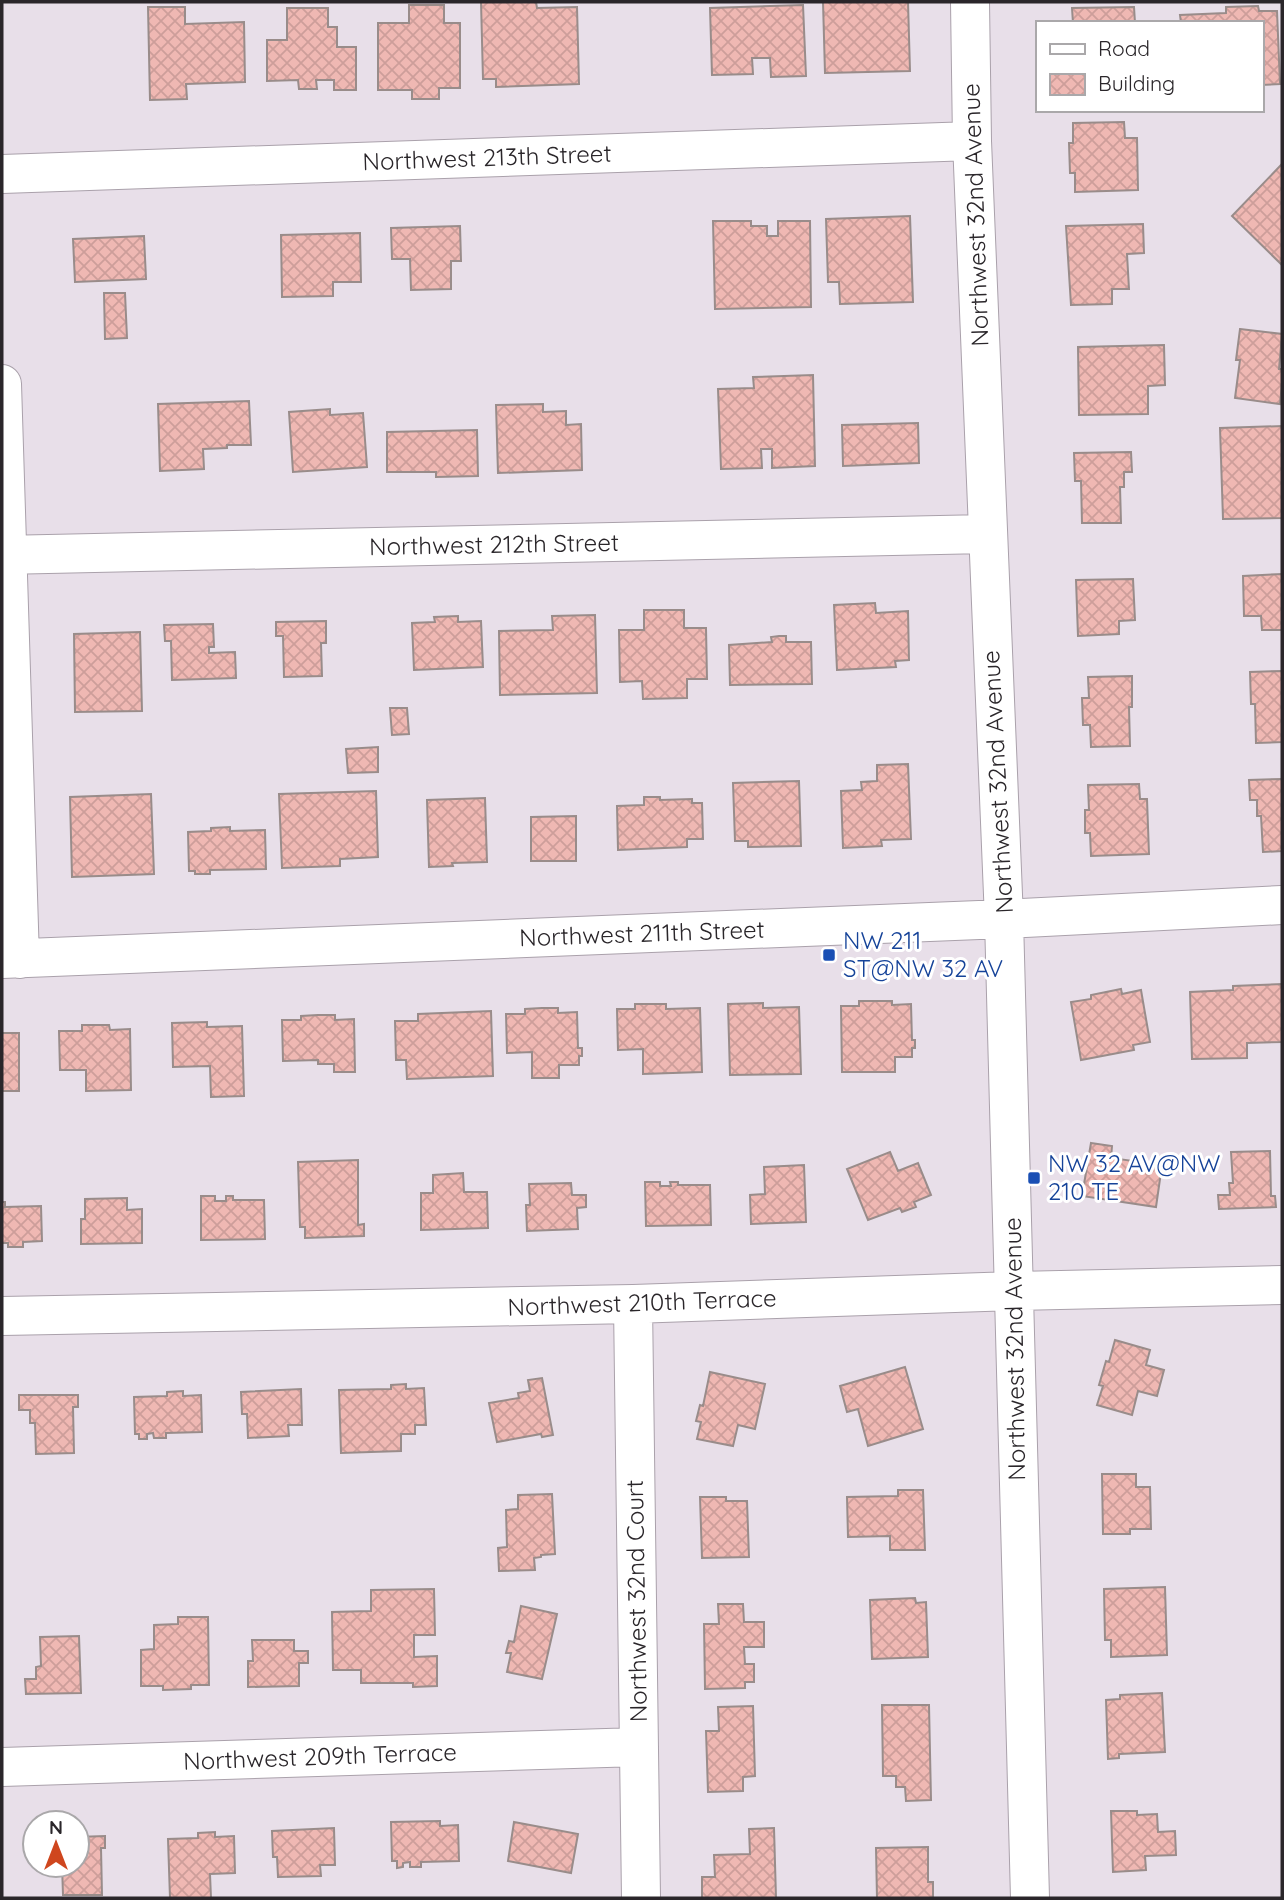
<svg xmlns="http://www.w3.org/2000/svg" width="1284" height="1900" font-family="Quicksand,sans-serif">
	<style>
		.building { fill: url(#building-cross-hatch); stroke: #998c8a; stroke-width: 2 }
		.lines { fill: none; stroke-linecap: round; stroke-linejoin: round }
		.minor-casing { stroke: #aaa1ab; stroke-width: 40 }
		.minor { stroke: #fff; stroke-width: 38 }
		.transit-dot { fill: #1a4fb4; stroke: #fff; stroke-width: 2.5 }
		.labels { text-anchor: middle; stroke-width: 6; stroke-linejoin: round; paint-order: stroke }
		.street-label { font-size: 24px; fill: #2a262a; stroke: #fff }
		.transit-label { font-size: 24px; fill: #164399; stroke: #fff; text-anchor: start }
	</style>
	<defs>
		<pattern id="building-cross-hatch" width="8" height="8" patternUnits="userSpaceOnUse" patternTransform="scale(1.75)"><rect width="8" height="8" fill="#efb8b3"/><path d="M0 0l8 8M0 8l8-8" fill="none" stroke="#cd9e9a"/></pattern>
	</defs>
	<rect width="100%" height="100%" fill="#e8dfe9"/>
	<!-- building -->
	<path class="building" d="M481,2H536L537,8L577,7L579,84L496,87V79H483Z
		M823,2H908L910,71L825,73Z
		M409,5H444V23H460V88H439V99H412V90H378V23H409Z
		M803,5L806,76L771,77L770,58H752L753,74L712,75L710,8Z
		M1258,6L1259,11H1277L1280,84L1261,85V23H1181L1180,15L1226,13V7Z
		M148,7H185V24L244,22L245,82L186,84L187,99L150,100Z
		M1134,7L1135,23H1073L1072,8Z
		M287,8H328V27H337V47H356V90H334V80H316L317,89H299L298,80L267,81V40H287Z
		M1124,122L1125,138H1137L1138,190L1075,192V173H1070L1069,143H1073V123Z
		M1281,165L1282,166V265L1232,216Z
		M910,216L913,302L840,304L839,282H828L826,219Z
		M713,221H751V226H767V236H778V221H810L811,307L715,309Z
		M1143,224L1144,253L1127,254L1129,289H1112V304L1071,305L1066,226Z
		M460,226L461,261H451V289L411,290L410,259H392L391,228Z
		M360,233L361,282H333V296L282,297L281,235Z
		M144,236L146,279L75,282L73,239Z
		M104,293H125L127,338L105,339Z
		M1240,329L1282,334L1279,369H1282V383L1280,404L1235,398L1240,360H1236Z
		M1164,345L1165,385L1148,386V414L1079,415L1078,347Z
		M813,375L815,466L772,468V449H761L762,468L721,469L718,389L754,388L753,377Z
		M249,401L251,445H227V448L203,449L204,469L160,471L158,404Z
		M543,404V412L566,411V425L581,424L582,470L498,473L496,405Z
		M330,409V415L363,413L367,467L293,472L289,412Z
		M918,423L919,463L843,466L842,425Z
		M1282,426V518L1223,519L1220,428Z
		M477,430L478,476L436,477V472H387V432Z
		M1131,452L1132,472H1124V487H1120L1121,523H1082L1081,481H1075L1074,453Z
		M1282,574V630H1262L1261,616H1244L1243,576Z
		M1133,579L1135,620L1119,621V634L1078,636L1076,580Z
		M875,603L876,613L908,611L909,660L895,661L896,667L837,670L834,605Z
		M644,610H684V628H706L707,679H687V698L643,699L642,681L620,682L619,630H644Z
		M595,615L597,693L500,695L499,631L553,630L552,616Z
		M458,616V622L481,621L483,667L414,670L412,623L435,622L434,617Z
		M326,621V643H321L322,676L284,677L283,636H276V622Z
		M213,624L214,647H209V653L235,652L236,678L172,680L171,641H165L164,625Z
		M140,632L142,711L75,712L74,634Z
		M779,636H786V642H811L812,684L730,685L729,645L772,642L771,637Z
		M1282,671V742L1256,743L1255,704H1251L1250,672Z
		M1132,676V707H1129L1130,746L1091,747L1090,725H1083L1082,698H1089L1088,677Z
		M390,708H407L409,734L392,735Z
		M378,747V772L348,773L346,749Z
		M908,764L911,839L881,840L882,846L843,848L841,791L862,790L861,782L877,781V765Z
		M1282,779V851L1263,852L1261,816H1257V800H1250L1249,780Z
		M799,781L801,846L748,847V841H735L733,783Z
		M1139,784L1140,799H1147L1149,854L1091,856L1090,833H1085V810H1089L1088,785Z
		M376,791L378,857L340,859V866L282,868L279,794Z
		M151,794L154,874L72,877L70,797Z
		M644,797H660V800L692,799V803H702L703,839H687V847L618,850L617,806L644,805Z
		M485,798L487,862L452,863L453,866L429,867L427,800Z
		M576,816V861H531V817Z
		M230,827V831L265,830L266,869L210,870V874H195V871H189L188,832L211,831V828Z
		M1282,984V1042L1247,1043V1058L1192,1059L1190,992L1233,990V986Z
		M1121,989L1122,994L1141,990L1150,1042L1133,1045L1134,1050L1081,1060L1071,1002L1091,999V995Z
		M859,1001H892V1005L911,1004L912,1040H915V1048H912V1057H895V1072H842L841,1006H859Z
		M763,1003V1008L799,1007L801,1074L730,1075L728,1004Z
		M635,1004H666V1009L700,1008L702,1072L643,1074V1049L618,1050L617,1009H635Z
		M542,1008H558V1013L577,1012L578,1048H582V1056H579V1065H559V1078H532V1052L507,1053L506,1014H525V1009Z
		M491,1011L493,1076L407,1079L406,1060H396L395,1021H418V1014Z
		M318,1015H335V1020L354,1019L355,1072H334V1064H318V1060L283,1061L282,1020H301V1016Z
		M207,1022V1027L242,1026L244,1096L211,1097L210,1066L173,1067L172,1023Z
		M82,1025H109L110,1030L130,1029L131,1090L86,1091V1070H60L59,1031H82Z
		M2,1033H19V1091H2Z
		M1091,1143L1112,1146L1111,1158L1162,1165L1156,1207L1082,1196Z
		M1270,1151L1271,1196H1275L1276,1207L1219,1209L1218,1195H1230L1229,1183H1233L1231,1152Z
		M890,1152L898,1171L918,1163L931,1195L914,1202L916,1207L902,1212L900,1208L868,1220L847,1169Z
		M358,1160V1225L364,1224V1236L305,1238V1227H300L298,1162Z
		M804,1165L806,1222L751,1224L750,1195L765,1194L764,1167Z
		M463,1173L464,1192H487L488,1228L421,1230V1193H433V1175Z
		M645,1182H660V1186H671L670,1182H678V1185H710L711,1225L646,1226Z
		M571,1183L572,1195H586V1207L577,1208L578,1229L527,1231L526,1205H530L529,1184Z
		M201,1196H215V1201H226V1196H233V1200H264L265,1239L201,1240Z
		M127,1198V1210L142,1209V1243L81,1244V1219H85V1199Z
		M2,1202H5V1207L41,1206L42,1241L23,1242V1247H8V1243H2Z
		M1115,1340L1150,1350L1146,1365L1164,1370L1157,1396L1138,1391L1132,1415L1097,1405L1103,1386L1099,1385L1106,1361L1109,1362Z
		M905,1367L923,1429L868,1446L858,1409L847,1412L840,1386Z
		M710,1372L765,1384L755,1429L738,1425L733,1446L697,1439L701,1422L696,1421L700,1405L703,1406Z
		M542,1378L553,1435L542,1437L541,1434L497,1442L489,1403L519,1398L518,1393L530,1391L528,1380Z
		M406,1384V1389L424,1388L426,1425H415V1434H401V1451L341,1453L339,1390L391,1389V1385Z
		M301,1389L302,1425H288L289,1436L248,1438L247,1414H242L241,1392Z
		M183,1391V1396L201,1395L202,1432L166,1433V1438H154L153,1433L147,1434V1439H139V1434H135L134,1397L167,1396V1392Z
		M19,1395H78V1407H73L74,1453L36,1454L35,1423H30V1410H19Z
		M1102,1474H1136V1487H1150L1151,1529H1130V1534H1103Z
		M898,1490H923L925,1550H890V1536L848,1537L847,1497L898,1496Z
		M552,1494L555,1554L541,1555V1557L534,1558L535,1570L499,1571L498,1548L507,1547L506,1510L518,1509V1495Z
		M700,1497H726V1501H747L749,1557L702,1558Z
		M1165,1587L1167,1655L1111,1657V1640H1105L1104,1589Z
		M434,1589L435,1635H414V1657L437,1656V1686L413,1687V1683H361V1670H333L332,1612L371,1611V1590Z
		M915,1598L916,1603L926,1602L928,1657L872,1659L870,1600Z
		M718,1604H743L744,1622H764V1647H744L745,1664H754V1682H745V1688L705,1689L704,1624H719Z
		M521,1606L557,1614L542,1679L507,1672L511,1653H506L509,1641L514,1642Z
		M178,1617H208L209,1685H191V1689L163,1690V1686H141V1650L154,1649V1625L178,1624Z
		M79,1636L81,1693L26,1694L25,1679H36V1667L41,1666L40,1637Z
		M252,1640H294V1651H308V1663H299V1686L248,1687V1661H253Z
		M1162,1693L1165,1752L1119,1754V1758L1108,1759L1106,1700L1120,1699V1695Z
		M882,1705H929L931,1800L906,1801L905,1787H896V1776H883Z
		M753,1706L755,1776L743,1777V1791L708,1792L706,1731H719L718,1707Z
		M1111,1811H1137V1815L1157,1814L1158,1832L1175,1831L1176,1855L1145,1856L1146,1870L1113,1872Z
		M440,1821V1826L458,1825L459,1861L421,1862V1867H410V1862L403,1863V1867L397,1868V1861H392L391,1822Z
		M514,1822L578,1834L571,1873L508,1861Z
		M334,1828L335,1865H320L321,1876L278,1877L277,1857H273L272,1831Z
		M774,1828L776,1898H702V1877H715L714,1855L750,1854L749,1829Z
		M215,1832V1837L234,1836L235,1873L210,1874L211,1898H170L168,1839L198,1838V1833Z
		M105,1836V1848H101L102,1895H63L62,1865H77V1837Z
		M928,1847V1882H933V1898H877L876,1848Z"/>
	<g class="lines">
		<!-- minor casing -->
		<g class="minor-casing">
			<path id="minor" d="M970,2L972,141L1004,919L1030,1898
				M2,174L972,141
				M2,384L20,959
				M2,555L987,534
				M2,959L1004,919L1282,905
				M633,1304L641,1898
				M2,1316L633,1304L1014,1291L1282,1285
				M2,1767L639,1747"/>
		</g>
		<!-- minor -->
		<use href="#minor" class="minor"/>
	</g>
	<!-- markers -->
	<g class="transit-dot">
		<rect x="822" y="948" width="14" height="14" rx="3.5"/>
		<rect x="1027" y="1171" width="14" height="14" rx="3.5"/>
	</g>
	<g class="labels">
		<!-- street labels -->
		<g class="street-label">
			<text transform="translate(487 158) rotate(-2)" y="8">Northwest 213th Street</text>
			<text transform="translate(976 215) rotate(-92)" y="8">Northwest 32nd Avenue</text>
			<text transform="translate(494 545) rotate(-1)" y="8">Northwest 212th Street</text>
			<text transform="translate(998 782) rotate(-93)" y="8">Northwest 32nd Avenue</text>
			<text transform="translate(642 934) rotate(-2)" y="8">Northwest 211th Street</text>
			<text transform="translate(642 1303) rotate(-2)" y="8">Northwest 210th Terrace</text>
			<text transform="translate(1015 1349) rotate(-91)" y="8">Northwest 32nd Avenue</text>
			<text transform="translate(637 1601) rotate(-91)" y="8">Northwest 32nd Court</text>
			<text transform="translate(320 1757) rotate(-2)" y="8">Northwest 209th Terrace</text>
		</g>
		<!-- transit labels -->
		<g class="transit-label">
			<text x="843" y="949">NW 211<tspan x="843" dy="28">ST@NW 32 AV</tspan></text>
			<text x="1048" y="1172">NW 32 AV@NW<tspan x="1048" dy="28">210 TE</tspan></text>
		</g>
	</g>
	<!-- border -->
	<rect width="1284" height="1900" fill="none" stroke="#2a262a" stroke-width="7"/>
	<!-- legend -->
	<rect x="1036" y="21" width="228" height="91" fill="#ffffff" stroke="#aaa8aa" stroke-width="2"/>
	<rect x="1050" y="44" width="35" height="10" fill="#ffffff" stroke="#aaa8aa" stroke-width="2"/>
	<text x="1098" y="56" font-size="21" fill="#2a262a">Road</text>
	<rect x="1050" y="74" width="35" height="21" fill="url(#building-cross-hatch)" stroke="#aaa8aa" stroke-width="2"/>
	<text x="1098" y="91" font-size="21" fill="#2a262a">Building</text>
	<!-- north arrow -->
	<g transform="translate(56 1844)"><circle r="33" fill="#ffffff" stroke="#aaa8aa" stroke-width="2"/>
	<path d="M0-5L12 26L0 18L-12 26Z" fill="#cf461e"/>
	<text y="-10" font-size="19" font-weight="bold" text-anchor="middle" fill="#2a262a">N</text>
	</g>
</svg>
